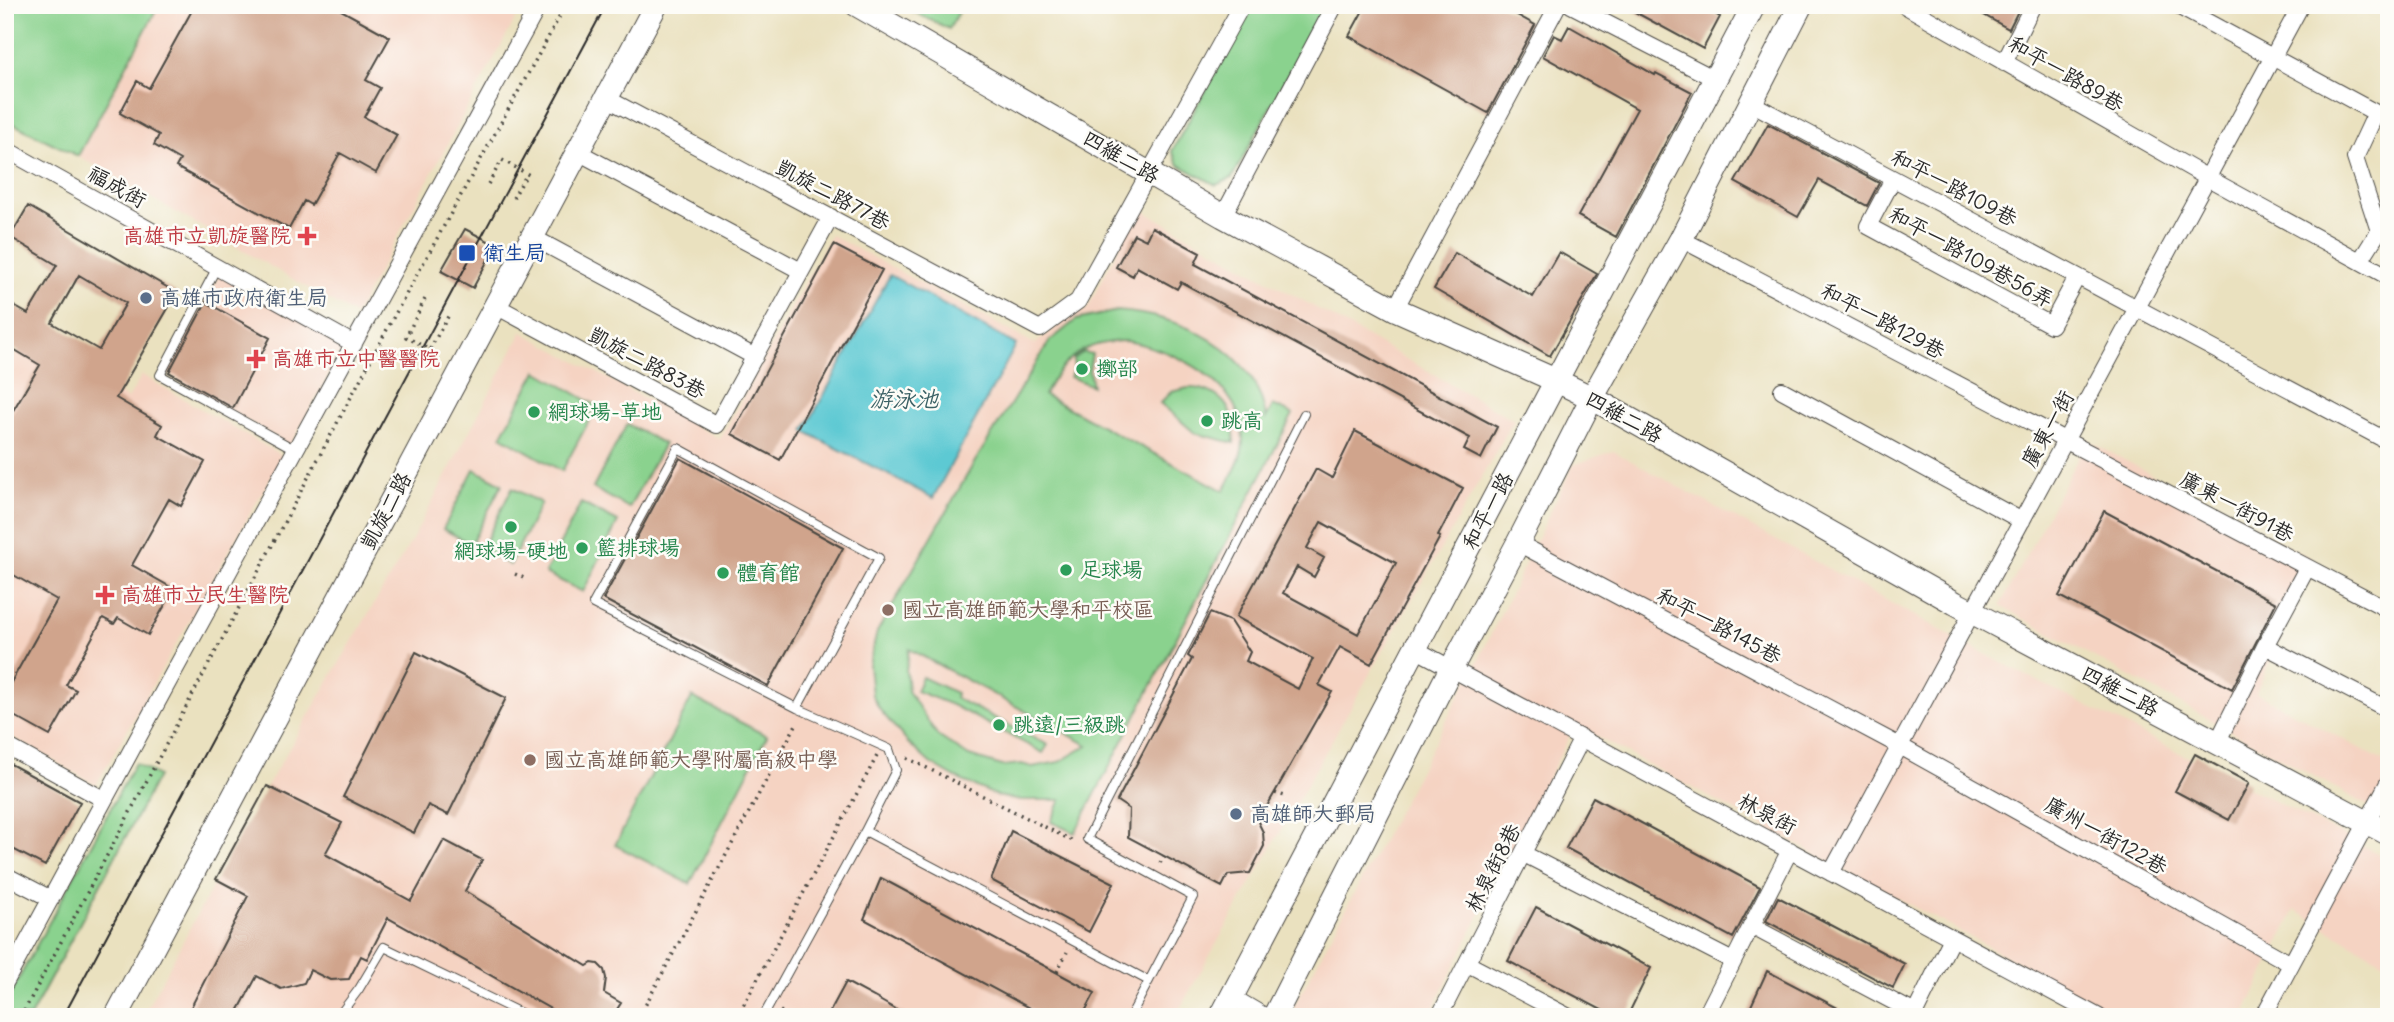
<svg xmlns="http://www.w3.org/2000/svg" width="2394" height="1022" font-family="Delius,'LXGW WenKai TC',sans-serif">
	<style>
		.built { fill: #f5d3c2 }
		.green { fill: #8ad28e; stroke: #5a7e5c; stroke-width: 2; fill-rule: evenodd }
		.water { fill: #5dc9d3; stroke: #447a7f; stroke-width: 2 }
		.building { fill: #d0a48c; fill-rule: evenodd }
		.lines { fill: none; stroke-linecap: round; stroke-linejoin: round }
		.lane-casing { stroke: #484641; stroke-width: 10 }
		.street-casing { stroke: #484641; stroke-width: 18 }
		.secondary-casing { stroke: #484641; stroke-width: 25 }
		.path { stroke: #484641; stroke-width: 3.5; stroke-dasharray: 2 5; stroke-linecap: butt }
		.lane { stroke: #fff; stroke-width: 8 }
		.street { stroke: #fff; stroke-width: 16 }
		.secondary { stroke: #fff; stroke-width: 23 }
		.tram { stroke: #2b2b2b; stroke-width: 2 }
		.health-dot { fill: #e0444e; stroke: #fdfcf7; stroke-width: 2.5 }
		.transit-dot { fill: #1a4fb4; stroke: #fdfcf7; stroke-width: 2.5 }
		.service-dot { fill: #5c6f8a; stroke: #fdfcf7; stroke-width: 2.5 }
		.leisure-dot { fill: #2e9e5b; stroke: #fdfcf7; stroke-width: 2.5 }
		.education-dot { fill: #8d6e63; stroke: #fdfcf7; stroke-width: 2.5 }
		.labels { text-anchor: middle; stroke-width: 5; stroke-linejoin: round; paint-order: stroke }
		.street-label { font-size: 21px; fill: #2b2b2b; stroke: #fdfcf7 }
		.health-label { font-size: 21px; fill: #be3a42; stroke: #fdfcf7; text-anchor: start }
		.transit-label { font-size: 21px; fill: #164399; stroke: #fdfcf7; text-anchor: start }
		.service-label { font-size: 21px; fill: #4e5e75; stroke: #fdfcf7; text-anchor: start }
		.leisure-label { font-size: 21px; fill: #27864d; stroke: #fdfcf7; text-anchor: start }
		.education-label { font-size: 21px; fill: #785e54; stroke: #fdfcf7; text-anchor: start }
		.water-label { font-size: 23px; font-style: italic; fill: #3c6266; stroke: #fdfcf7 }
	</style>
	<rect width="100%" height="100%" fill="#fdfcf7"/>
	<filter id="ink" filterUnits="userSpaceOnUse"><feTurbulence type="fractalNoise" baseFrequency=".0143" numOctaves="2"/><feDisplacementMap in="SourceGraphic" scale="14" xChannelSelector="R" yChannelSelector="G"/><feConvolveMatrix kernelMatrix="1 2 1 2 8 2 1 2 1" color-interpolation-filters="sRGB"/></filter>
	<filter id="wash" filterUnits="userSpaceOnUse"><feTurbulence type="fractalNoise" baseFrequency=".00686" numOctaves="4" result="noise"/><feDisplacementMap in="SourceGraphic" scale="28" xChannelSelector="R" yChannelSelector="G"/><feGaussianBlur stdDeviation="1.57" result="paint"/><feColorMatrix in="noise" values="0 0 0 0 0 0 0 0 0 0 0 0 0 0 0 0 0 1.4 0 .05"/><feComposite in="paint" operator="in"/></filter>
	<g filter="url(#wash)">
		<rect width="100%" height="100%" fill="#eae1bf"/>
		<!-- built -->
		<path class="built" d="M159,5H523L355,315L78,156Z
			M1139,208L1514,420L1175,1017H142L267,786L413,538L522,332L720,439L831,235L1035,344L1060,324L1087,309Z
			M222,270L345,345L290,446L166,373Z
			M24,340L128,399L142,375L283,456L96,785L5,733V372Z
			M2087,440L2313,560L2256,693L2389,764V817L2000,606Z
			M1613,451L1988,656L2389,859V965L2295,910L2243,1017H2119L1575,725L1429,1017H1298L1293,1008L1479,659L1573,465Z"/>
		<!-- green -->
		<path class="green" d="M5,5H159L78,156L5,120Z
			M900,5H963L949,29Z
			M1252,5H1326L1232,178L1216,185L1179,165L1172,151Z
			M1117,311C1180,315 1256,349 1266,418L1273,405L1293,414L1075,833L1051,822L1061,800H1019L997,796L954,777L930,763L908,743L880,710L872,695L869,665L877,632L974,463L1050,341L1076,320ZM1127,341C1175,351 1243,381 1243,440C1243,458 1232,475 1224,491L1044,395C1065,356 1083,342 1127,341ZM909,649L1088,745L1059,762L1032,767L1022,764L1002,766L969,756L938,736L908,691L906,670Z
			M1083,352L1092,354L1089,370L1092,386L1070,377L1074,368L1073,359Z
			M537,371L597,406L562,471L501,436Z
			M1188,388C1205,387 1224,396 1231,414C1235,422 1234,434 1234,443L1195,433L1160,403L1171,392Z
			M627,424L664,444L629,508L593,488Z
			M474,469L502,484L471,544L443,529Z
			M512,488L541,503L510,565L481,550Z
			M581,503L618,522L583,592L545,573Z
			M922,677L956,693L955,698L1048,745L1043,753L952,705L916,691Z
			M692,697L767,736L690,884L615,845Z
			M135,763L158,776L30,1017H5V1004Z"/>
		<!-- water -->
		<path class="water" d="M890,275L1016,345L933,498L804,431Z"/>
		<g id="blocks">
			<!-- building -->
			<path class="building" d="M195,5H332L390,37L366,80L380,88L364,117L397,135L376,173L340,153L311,205L304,201L289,229L176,167L180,160L154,145L159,135L120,113L137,81L149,88Z
				M1366,5H1499L1535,25L1488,113L1349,36Z
				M1622,5H1699L1720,17L1703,49Z
				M1966,5H2021L2009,29Z
				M1569,26L1655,75L1656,73L1692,92L1616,237L1578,216L1637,109L1543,56L1554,35L1562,39Z
				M1768,124L1879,183L1867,206L1819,180L1798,217L1735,182Z
				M28,206L177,293L116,398L162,425L157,435L205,462L181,506L169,499L132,565L174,589L148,635L118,618L114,624L103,618L66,685L76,690L50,736L5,711V693L57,600L5,570V424L40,365L5,344V301L28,314L57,265L10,237ZM79,275L126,303L99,350L52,323Z
				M1152,227L1200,253L1195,264L1497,427L1481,459L1464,450L1470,438L1181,282L1177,289L1137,267L1133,276L1116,267L1134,234L1146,240Z
				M465,229L496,245L473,288L441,271Z
				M834,245L882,270L780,460L732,434Z
				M1559,252L1597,274L1550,356L1434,289L1455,253L1533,297Z
				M206,302L270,338L233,408L169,372Z
				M1355,431L1463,488L1438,536L1440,537L1371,664L1340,647L1319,685L1332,692L1258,822L1263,832L1264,846L1250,873L1228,875L1222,887L1128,837L1129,809L1117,801L1192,659L1188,656L1210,613L1230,621L1250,652L1246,661L1298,689L1313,659L1236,617L1316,469L1332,478ZM1321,522L1396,563L1358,634L1283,593L1297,567L1314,577L1324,558L1307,548Z
				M680,458L843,548L768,686L603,599Z
				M2104,511L2276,603L2232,689L2059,596Z
				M416,652L506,698L448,815L428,805L414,833L343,797Z
				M2195,754L2249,783L2229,820L2175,791Z
				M5,761L80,802L45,866L5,845Z
				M267,786L342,823L325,854L411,901L444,840L482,860L465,891L587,966L592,963L598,964L604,970L606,978L604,993L621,1003L612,1017H565L388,918L367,959L361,956L349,979L330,980L310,970L304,983L281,989L257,976L235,1017H186L248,896L216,879Z
				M1593,797L1760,887L1733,938L1566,848Z
				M1011,831L1114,883L1089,932L991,880Z
				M881,878L1095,993L1082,1017H1046L864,919Z
				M1778,897L1905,964L1893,988L1766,921Z
				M1536,907L1651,968L1627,1017H1615L1508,961Z
				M1767,971L1855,1017H1746Z
				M846,982L874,997L909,1017H827Z"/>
		</g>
	</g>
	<g filter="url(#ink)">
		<use href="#blocks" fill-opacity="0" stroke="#484641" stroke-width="2"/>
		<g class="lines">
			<!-- lane casing -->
			<g class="lane-casing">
				<path id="lane" d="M217,267L160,375L296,450
					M797,708L879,558L678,448L593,604L797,708L889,749L896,770L865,831
					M338,1017L359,989L384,947L529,1017
					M763,1017L865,831L1149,981
					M1130,1017L1193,897L1087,839L1304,414"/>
			</g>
			<!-- street casing -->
			<g class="street-casing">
				<path id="street" d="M1571,5L1715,79
					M1904,5L2208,178L2389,277
					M2176,5L2389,120
					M2004,63L2033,5
					M606,98L1040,329L1078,301L1242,5
					M1751,103L2389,442
					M5,149L354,344
					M578,152L801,271
					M1893,179L1868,226L2051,325L2077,277
					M1223,216L1335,5
					M532,237L755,357
					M1681,239L2389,610
					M2360,261L2379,231L2355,158L2376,113
					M496,306L717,425L831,217
					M1395,309L1558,5
					M1782,390L2022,521
					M1518,543L1900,746L2291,964
					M2265,646L2389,710
					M1415,649L2099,1017
					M2217,743L2265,646L2307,568
					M5,745L103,799
					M1524,854L1733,961
					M1831,873L2301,5
					M5,875L51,899
					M1751,926L1915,1013
					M1468,964L1569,1017
					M5,983C181,656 361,332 539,5
					M1232,997L1266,1017
					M1439,1017L1582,738
					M1705,1017L1790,850
					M1913,1017L1952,938
					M2263,1017L2389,781"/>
			</g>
			<!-- secondary casing -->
			<g class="secondary-casing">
				<path id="secondary" d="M857,5L1223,216L1395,309L1557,381L1592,398L1955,603L2389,834
					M116,1017L656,5
					M1221,1017L1754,5
					M1274,1017L1444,682L1518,543L1592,398L1681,239L1801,5"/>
			</g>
			<!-- path -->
			<path class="path" d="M488,184L502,160L531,176
				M513,198L527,174
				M425,299L406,337L436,353
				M430,349L450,313
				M515,574L526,579
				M907,758L1075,842
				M1275,793L1288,797
				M1160,863L1164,856
				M1057,972L1067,952
				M780,1011L790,1017
				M21,1017L392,320L566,5
				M639,1017L797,723
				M737,1017L877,756
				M1028,1017L1032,1009"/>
			<!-- lane -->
			<use href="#lane" class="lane"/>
			<!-- street -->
			<use href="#street" class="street"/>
			<!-- secondary -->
			<use href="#secondary" class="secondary"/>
			<!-- tram -->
			<path class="tram" d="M63,1017L606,5"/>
		</g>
	</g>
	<!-- markers -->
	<g class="health-dot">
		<path d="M303.5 225.5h7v7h7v7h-7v7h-7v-7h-7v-7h7z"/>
		<path d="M252.5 348.5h7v7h7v7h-7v7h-7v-7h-7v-7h7z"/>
		<path d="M101.5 584.5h7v7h7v7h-7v7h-7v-7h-7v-7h7z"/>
	</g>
	<rect class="transit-dot" x="458" y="244" width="18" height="18" rx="3.5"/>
	<g class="service-dot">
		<circle cx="146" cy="298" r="7"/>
		<circle cx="1236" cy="814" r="7"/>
	</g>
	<g class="leisure-dot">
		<circle cx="1082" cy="369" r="7"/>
		<circle cx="534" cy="412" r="7"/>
		<circle cx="1207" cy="421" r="7"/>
		<circle cx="511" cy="527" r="7"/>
		<circle cx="582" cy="548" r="7"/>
		<circle cx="1066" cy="570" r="7"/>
		<circle cx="723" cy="573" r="7"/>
		<circle cx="999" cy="725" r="7"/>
	</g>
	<g class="education-dot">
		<circle cx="888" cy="610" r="7"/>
		<circle cx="530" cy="760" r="7"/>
	</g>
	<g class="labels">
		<!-- street labels -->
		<g class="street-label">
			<text transform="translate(2066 74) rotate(30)" y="7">和平一路89巷</text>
			<text transform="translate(1121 157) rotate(30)" y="7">四維二路</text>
			<text transform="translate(117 187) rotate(29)" y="7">福成街</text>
			<text transform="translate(1954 188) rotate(28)" y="7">和平一路109巷</text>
			<text transform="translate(833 195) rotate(28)" y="7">凱旋二路77巷</text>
			<text transform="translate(1971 257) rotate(29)" y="7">和平一路109巷56弄</text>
			<text transform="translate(1883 321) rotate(28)" y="7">和平一路129巷</text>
			<text transform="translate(647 363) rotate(28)" y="7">凱旋二路83巷</text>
			<text transform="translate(1624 417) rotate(29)" y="7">四維二路</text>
			<text transform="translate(2048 429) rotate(-61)" y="7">廣東一街</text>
			<text transform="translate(2237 507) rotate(28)" y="7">廣東一街91巷</text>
			<text transform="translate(386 511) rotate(-62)" y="7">凱旋二路</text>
			<text transform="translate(1488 511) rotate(-62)" y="7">和平一路</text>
			<text transform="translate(1719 626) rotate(28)" y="7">和平一路145巷</text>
			<text transform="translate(2120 691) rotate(28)" y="7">四維二路</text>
			<text transform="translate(1767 814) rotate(28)" y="7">林泉街</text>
			<text transform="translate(2106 836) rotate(29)" y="7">廣州一街122巷</text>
			<text transform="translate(1493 868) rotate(-63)" y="7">林泉街8巷</text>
		</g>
		<!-- health labels -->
		<g class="health-label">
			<text x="291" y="243" text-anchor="end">高雄市立凱旋醫院</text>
			<text x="272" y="366">高雄市立中醫醫院</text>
			<text x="121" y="602">高雄市立民生醫院</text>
		</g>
		<!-- transit labels -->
		<g class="transit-label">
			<text x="483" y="260">衛生局</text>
		</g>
		<!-- service labels -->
		<g class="service-label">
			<text x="160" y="305">高雄市政府衛生局</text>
			<text x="1250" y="821">高雄師大郵局</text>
		</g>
		<!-- leisure labels -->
		<g class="leisure-label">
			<text x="1096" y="376">擲部</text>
			<text x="548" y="419">網球場-草地</text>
			<text x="1221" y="428">跳高</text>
			<text x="596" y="555">籃排球場</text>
			<text x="511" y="558" text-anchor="middle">網球場-硬地</text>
			<text x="1080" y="577">足球場</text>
			<text x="737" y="580">體育館</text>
			<text x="1013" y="732">跳遠/三級跳</text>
		</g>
		<!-- education labels -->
		<g class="education-label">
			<text x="902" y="617">國立高雄師範大學和平校區</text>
			<text x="544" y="767">國立高雄師範大學附屬高級中學</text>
		</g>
		<!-- water labels -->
		<g class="water-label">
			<text x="904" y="407">游泳池</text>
		</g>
	</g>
	<!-- margin -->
	<rect width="2394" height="1022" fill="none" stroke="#fdfcf7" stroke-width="28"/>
</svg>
